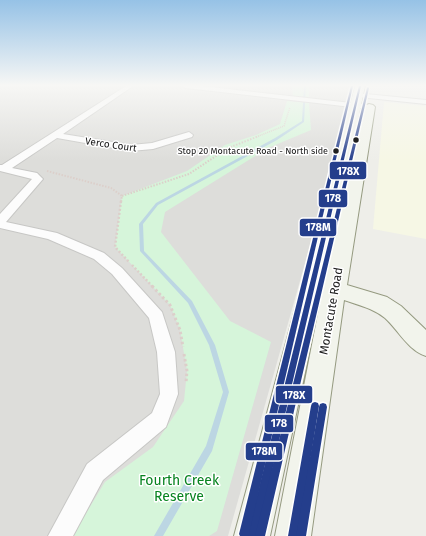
<svg xmlns="http://www.w3.org/2000/svg" width="426" height="536" font-family="'Fira Sans',sans-serif">
	<style>
		.residential { fill: #ddddda }
		.education { fill: #f6f7e5 }
		.park { fill: #d6f5da }
		.lines { fill: none; stroke-linecap: round; stroke-linejoin: round }
		.stream { fill: #bcd6e3; fill-rule: evenodd }
		.street-casing { stroke: #c7c7c5; stroke-width: 2 }
		.secondary-casing { stroke: #959a80; stroke-width: 2 }
		.path-far3 { stroke: #dccfca; stroke-width: 1.5; stroke-dasharray: 1 1; stroke-linecap: butt }
		.path-far2 { stroke: #dccfca; stroke-width: 2; stroke-dasharray: 1.5 1.5; stroke-linecap: butt }
		.path-far1 { stroke: #dccfca; stroke-width: 2.5; stroke-dasharray: 2 2; stroke-linecap: butt }
		.path { stroke: #dccfca; stroke-width: 3; stroke-dasharray: 2.5 2.5; stroke-linecap: butt }
		.street { fill: #fcfcfc; fill-rule: evenodd }
		.secondary { fill: #f2f4ec; fill-rule: evenodd }
		.bus-1-casing { stroke: #fff; stroke-width: 3 }
		.bus-2-casing { stroke: #fff; stroke-width: 3 }
		.bus-3-casing { stroke: #fff; stroke-width: 3 }
		.bus-1 { fill: #243e8c; fill-rule: evenodd }
		.bus-2 { fill: #243e8c; fill-rule: evenodd }
		.bus-3 { fill: #243e8c; fill-rule: evenodd }
		.bus-dot { fill: #202020; stroke: #fff; stroke-width: 1.5 }
		.labels { text-anchor: middle; stroke-width: 3; stroke-linejoin: round; paint-order: stroke }
		.far-bus-label { font-size: 9px; fill: #202020; stroke: #fff; text-anchor: end }
		.far-street-label { font-size: 10px; fill: #202020; stroke: #fff }
		.street-label { font-size: 12px; fill: #202020; stroke: #fff }
		.near-park-label { font-size: 14px; fill: #088420; stroke: #fff }
		.line-badge { stroke: #fff; stroke-width: 1.5 }
		.badge-label { font-size: 11px; text-anchor: middle; font-weight: bold; fill: #fff }
	</style>
	<rect width="100%" height="100%" fill="#eeeee9"/>
	<!-- residential -->
	<path class="residential" d="M0,86H355L228,536H0Z"/>
	<!-- education -->
	<path class="education" d="M384,102L426,106V239L373,229Z"/>
	<!-- park -->
	<path class="park" d="M292,86H309V97L293,96Z
		M287,101L309,103L311,130L268,148L165,212L161,232L230,321L271,342L217,531L209,536H72L105,482L153,447L184,401L187,371L180,330L170,305L115,247L122,196L187,171L225,145L256,135L280,124Z"/>
	<g class="lines">
		<!-- stream -->
		<path class="stream" d="M304,86H306L304,122L277,140L158,205L143,224L144,251L192,301L215,345L229,392L212,451L163,536H154L206,446L223,392L209,345L188,303L140,251L139,224L156,203L275,138L302,121Z"/>
		<!-- street casing -->
		<g class="street-casing">
			<path id="street" d="M126,86H133L63,134L131,145L152,143L189,132L193,135L192,137L153,149L131,151L57,138L12,168L37,173L43,179L6,222L57,233L104,253L122,268L162,312L175,352L178,394L166,427L103,480L73,536H48L87,464L152,413L160,394L157,352L149,318L112,274L94,259L48,239L0,228V214L32,179L0,171V165H2Z
				M183,86H202L369,105L373,107L369,109L186,88Z
				M356,93L426,100V104L359,97L355,95Z"/>
		</g>
		<!-- secondary casing -->
		<g class="secondary-casing">
			<path id="secondary" d="M355,86H365L325,278L363,107L369,104L373,105L375,107L347,285L387,297L401,306L426,330V356C408,350 399,331 385,318C373,308 358,305 344,300L311,536H275L322,293L270,536H234Z"/>
		</g>
		<!-- path-far3 -->
		<path class="path-far3" d="M256,137L284,126L290,107"/>
		<!-- path-far2 -->
		<path class="path-far2" d="M47,171L111,188L122,196L121,202
			M122,196L189,174L228,148L259,136"/>
		<!-- path-far1 -->
		<path class="path-far1" d="M121,201L115,247L129,262
			M132,265L153,287"/>
		<!-- path -->
		<path class="path" d="M152,286L170,305L180,330L183,347
			M184,354L187,371L186,383"/>
		<!-- street -->
		<use href="#street" class="street"/>
		<!-- secondary -->
		<use href="#secondary" class="secondary"/>
		<!-- bus-1 casing -->
		<g class="bus-1-casing">
			<path id="bus-1" d="M359,86H361L257,536H247Z
				M315,402L318,403L319,406L298,536H288L311,406L312,403Z"/>
		</g>
		<!-- bus-2 casing -->
		<g class="bus-2-casing">
			<path id="bus-2" d="M368,87L369,88L265,536H255L367,88Z
				M323,403L326,404L327,407L306,536H296L319,407L320,404Z"/>
		</g>
		<!-- bus-3 casing -->
		<g class="bus-3-casing">
			<path id="bus-3" d="M351,86H353L249,534L248,536H240L239,534Z"/>
		</g>
		<!-- bus-1 -->
		<use href="#bus-1" class="bus-1"/>
		<!-- bus-2 -->
		<use href="#bus-2" class="bus-2"/>
		<!-- bus-3 -->
		<use href="#bus-3" class="bus-3"/>
	</g>
	<!-- sky -->
	<linearGradient id="sky" x2="0" y2="1"><stop stop-color="#96c2e6"/><stop offset="0.53" stop-color="#f7f7f5"/><stop offset="1" stop-color="#f7f7f5" stop-opacity="0"/></linearGradient>
	<rect width="426" height="161" fill="url(#sky)"/>
	<!-- markers -->
	<g class="bus-dot">
		<circle cx="356" cy="140" r="3.5"/>
		<circle cx="336" cy="151" r="3.5"/>
	</g>
	<g class="labels">
		<!-- far-bus labels -->
		<g class="far-bus-label">
			<text x="328" y="154">Stop 20 Montacute Road - North side</text>
		</g>
		<!-- far-street labels -->
		<g class="far-street-label">
			<text transform="translate(111 144) rotate(8)" y="4">Verco Court</text>
		</g>
		<!-- street labels -->
		<g class="street-label">
			<text transform="translate(331 311) rotate(-80)" y="4">Montacute Road</text>
		</g>
		<!-- near-park labels -->
		<g class="near-park-label">
			<text x="179" y="485">Fourth Creek<tspan x="179" dy="16">Reserve</tspan></text>
		</g>
	</g>
	<g class="line-badge">
		<rect x="329" y="161" width="38" height="19" rx="4" fill="#243e8c"/>
		<rect x="318" y="189" width="30" height="19" rx="4" fill="#243e8c"/>
		<rect x="299" y="218" width="38" height="19" rx="4" fill="#243e8c"/>
		<rect x="275" y="385" width="38" height="19" rx="4" fill="#243e8c"/>
		<rect x="264" y="414" width="30" height="19" rx="4" fill="#243e8c"/>
		<rect x="245" y="442" width="38" height="19" rx="4" fill="#243e8c"/>
	</g>
	<g class="badge-label">
		<text x="348" y="175">178X</text>
		<text x="333" y="202">178</text>
		<text x="318" y="231">178M</text>
		<text x="294" y="399">178X</text>
		<text x="279" y="427">178</text>
		<text x="264" y="455">178M</text>
	</g>
</svg>
